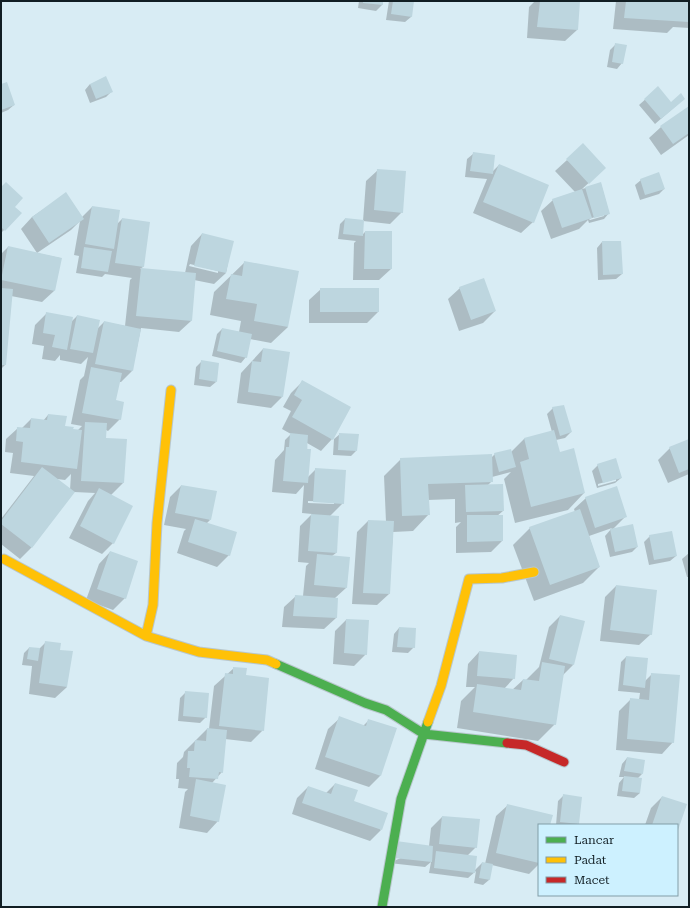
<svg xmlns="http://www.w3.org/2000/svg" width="690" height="908" font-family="'Roboto Serif',serif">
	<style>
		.shadow { fill: #0003; fill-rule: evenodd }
		.building { fill: #bdd6df }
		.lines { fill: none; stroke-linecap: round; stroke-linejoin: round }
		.fast-casing { stroke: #b8c7cd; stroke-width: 11 }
		.slow-casing { stroke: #b8c7cd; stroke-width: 11 }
		.jam-casing { stroke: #b8c7cd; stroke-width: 11 }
		.fast { stroke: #4caf50; stroke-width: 9 }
		.slow { stroke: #ffc107; stroke-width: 9 }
		.jam { stroke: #c62828; stroke-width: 9 }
	</style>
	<rect width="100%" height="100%" fill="#d8ecf4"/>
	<!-- shadow -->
	<path class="shadow" d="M359,1H382V5L376,11L358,8Z
		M389,1H413L411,17L405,22L386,20Z
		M535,1H579L577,30L565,41L527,38L529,7Z
		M616,1H689V28L673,27L667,33L613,29Z
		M616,44L622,63L617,69L607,67L610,50Z
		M90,84L112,91L106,97L90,103L85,90Z
		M1,85L14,105L8,110L1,113Z
		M658,88L671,103L678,104L655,124L639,105Z
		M689,107V135L661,155L649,138L661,127Z
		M473,154L492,172L499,165L533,222L521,233L473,213L487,179L465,177L467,159Z
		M567,160L593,179L582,189L601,184L609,213L604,219L589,223L588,220L579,229L551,239L541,211L553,200L575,192L555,171ZM604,214V216L590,220L589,219Z
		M378,170L402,212L390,224L363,221L362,235L365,232H391V269L379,280H353L354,243L356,241L338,239L340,224L345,219L363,221L366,181Z
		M641,180L664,189L659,194L640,200L635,185Z
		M1,188L14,207L21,213L1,233Z
		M66,194L82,217L92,207L119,211L117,224L122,219L143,267L140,269L185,273L191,246L202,234L232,242L226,273L214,284L194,280L191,321L179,332L141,328L132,371L121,382H119L115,401L120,419L108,431L106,430L105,439L123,483L111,495L113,543L102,554L69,538L88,501L95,493L74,492L31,548L20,559L1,544V519L34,476L10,473L13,453L5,452L6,439L18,428H22L31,419L43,421L48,415L64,427L72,430L77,431L82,426L71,424L80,380L84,376L88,357L81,364L60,360V355L55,361L42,359L44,346L32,344L35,325L47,313L71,322L77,316L97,329L104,322L125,326L130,280L132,278L105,274L102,277L76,273L79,256L74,255L80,221L71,230L37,253L21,229L32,217ZM190,264L218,271V273L189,266ZM71,474L70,490L57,479L65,480Z
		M602,242L622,274L616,279L598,280L597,248Z
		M8,247L60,258L54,291L42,302L11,296L5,365L1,369V254Z
		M245,262L288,327L271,343L250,339L246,357L241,363L212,356L217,334L222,329L239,332L241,321L210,315L214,292Z
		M460,288L495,311L483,323L459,331L448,299Z
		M321,289L378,312L367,323H309V300Z
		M263,349L282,397L271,408L237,403L241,373Z
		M202,361L216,382L210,387L194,385L196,367Z
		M302,382L332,439L321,451L307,443L308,477L316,469L343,503L330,516L336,553L332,556L346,588L335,598L337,599L336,618L324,629L282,627L284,607L296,596H303L306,566L309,563L298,562L300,526L312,514L302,513L304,485L296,494L272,492L275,460L284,450L285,440L291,434L282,429L291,411L283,407L291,393ZM308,501L334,502V504L308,503Z
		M553,408L571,432L565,438L556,440L559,453L584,493L568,510L515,523L504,479L511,472L492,477V481L488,485L503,511L497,516L502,541L491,552L456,553V527L461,522L455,523V499L428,500L429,514L413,531L393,532L389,594L377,605L352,604L357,532L368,521L386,522L384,476L401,459L491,458L495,454L511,452L524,439L552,432L547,414Z
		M340,434L356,451L351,456L333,455L334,439Z
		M689,440V474L668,483L658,460L670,448Z
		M598,465L621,478L615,483L597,488L592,471ZM616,479V481L598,486V484Z
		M181,486L210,520L207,523L229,555L217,567L177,553L184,531L186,529L164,525L170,497Z
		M586,498L626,516L612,530L637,547L632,552L610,557L605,536L612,528L589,536L599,567L583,583L534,601L513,545L530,528L575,512L574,509Z
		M650,536L676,556L670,561L649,565L644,542Z
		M110,552L125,598L113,610L86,600L99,564Z
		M689,553V577H687L682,559Z
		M616,586L651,634L639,645L600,641L605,597Z
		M560,616L573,665L562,676L555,724L538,741L457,728L461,701L475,687H466L468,664L479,652L514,678L504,689L512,690L523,680H526L539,667L549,627Z
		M346,620L366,654L354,666L333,664L335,631Z
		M399,628L414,647L408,653L392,652L394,634Z
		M46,642L59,651L67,687L55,698L29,694L32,666L22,665L24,653L29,648L39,649Z
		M626,657L645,681L652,674L673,742L662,754L616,750L619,711L631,699L639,700L640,693L618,691L621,662Z
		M234,668L245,676L263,730L251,742L225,739L222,772L212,783L218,821L207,833L179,828L185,792L188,789L178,788L179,779H176L177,763L183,757L184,752L207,729H209L214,686Z
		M186,692L206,717L200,723L178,721L180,698Z
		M340,718L363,726L369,720L396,729L380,776L369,787L315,769L328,729Z
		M627,758L642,774L637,779L640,793L634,798L617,796L619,783L624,777H619L622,764Z
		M335,784L381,830L370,841L292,814L297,798L308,787L326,793Z
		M564,795L578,823L576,825H556L558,801Z
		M662,797L686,805L677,831V825H645L651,808Z
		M508,805L549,825H539V864L529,874L492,865L489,880L483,885L474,883L476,871L468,878L429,873L431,862L425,867L389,863L429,846L431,828L442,817L476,847L467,856L474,871L482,863L485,864L496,816Z"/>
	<!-- building -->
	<path class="building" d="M363,1H383V5L363,3Z
		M393,1H414L412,17L391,14Z
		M540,1H580L578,30L537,27Z
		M626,1H689V22L624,18Z
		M615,43L627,45L623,64L612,62Z
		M106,76L113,92L96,99L90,84Z
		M7,82L15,105L1,110V84Z
		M658,86L671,102L681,93L685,99L661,119L644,99Z
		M689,106V133L673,144L660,126Z
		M583,143L606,168L589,184L566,159Z
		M473,152L495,155L493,174L470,171Z
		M499,164L549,185L534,223L483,202Z
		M377,169L406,171L403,213L374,210Z
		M659,172L665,189L645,195L640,179Z
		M6,182L23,198L15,207L22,213L5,231L1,227V187Z
		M601,182L610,214L594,218L585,187Z
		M582,189L592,218L562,228L552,199Z
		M66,192L84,219L49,243L32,217Z
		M92,206L120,210L114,249L85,244Z
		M122,218L150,222L144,267L115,263Z
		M345,218L364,220L363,236L343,234Z
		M365,231H392V269H364Z
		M202,233L234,241L226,273L194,266Z
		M602,241H621L623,274L603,275Z
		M8,246L62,258L55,291L1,280Z
		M84,247L112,251L108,272L81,268Z
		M244,261L299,271L288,327L254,321L257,304L226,299L231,274L242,276Z
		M141,268L196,273L192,321L136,316Z
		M484,278L496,311L471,320L459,287Z
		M1,288L13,289L6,365H1Z
		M320,288H379V312H320Z
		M46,312L73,317L67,350L52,347L55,335L43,333Z
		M77,315L100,320L93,353L70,349Z
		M104,321L141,329L133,371L95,364Z
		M222,328L252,334L247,358L217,351Z
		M263,348L290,352L283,397L248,392L252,361L261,362Z
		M201,360L219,363L217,382L199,379Z
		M91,367L122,373L116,400L124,402L121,420L82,413Z
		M302,380L351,407L333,440L292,417L302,400L294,395Z
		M564,405L572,432L560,436L552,407Z
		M48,414L67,416L65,426L74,427L73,429L82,430L77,469L21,462L23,442L16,441L17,427L30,428L31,418L47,420Z
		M85,422L107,423L106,438L127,439L124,483L81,481Z
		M554,430L560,452L574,448L585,493L531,507L520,462L529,459L524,438Z
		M290,433L308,435L307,449H311L308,483L283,481L286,447H289Z
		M339,433L359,434L357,451L338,450Z
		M689,439V469L679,473L669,447Z
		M511,449L516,467L499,472L494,453Z
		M492,454L493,482L428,484L430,515L402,516L400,458Z
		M616,458L622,478L603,483L597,464Z
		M42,467L75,492L32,548L1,524V521Z
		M315,468L346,470L344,504L313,502Z
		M503,484L504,511L466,512L465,485Z
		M181,485L217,491L211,520L175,513Z
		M617,486L627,517L595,528L585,497Z
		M99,488L133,506L114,544L80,526Z
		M580,509L600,567L550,585L529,527Z
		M311,514L339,516L337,553L308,551Z
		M467,515H503V541L467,542Z
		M195,519L237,532L230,556L188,542Z
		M368,520L394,521L390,594L363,593Z
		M633,524L638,547L615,552L610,529Z
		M672,531L677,556L654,560L649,535Z
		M110,551L138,561L126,599L97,589Z
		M317,554L350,557L347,588L314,585Z
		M616,585L657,590L652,635L610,630Z
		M295,595L338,598L337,618L293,616Z
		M560,615L585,621L574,665L549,659Z
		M346,619L369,620L367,655L344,653Z
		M399,627L416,628L415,648L397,647Z
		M45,641L61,643L60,650L73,651L67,687L39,683Z
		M29,647L40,648L38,661L27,659Z
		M479,651L517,655L515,679L477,676Z
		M626,656L648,658L645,688L623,685Z
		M542,662L565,666L556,725L473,712L477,684L521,690L523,679L539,681Z
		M233,667L247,668L246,675L269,678L264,731L219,726L225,673L233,674Z
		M651,673L680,675L674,743L627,739L630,698L649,700Z
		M185,691L209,693L207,718L183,716Z
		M339,716L366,726L368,719L397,728L381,776L325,757Z
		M207,728L227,730L223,773L219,772L218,779L189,777L190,768H187L188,751H194L195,740L206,741Z
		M627,757L645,760L643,774L624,771Z
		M624,776L642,778L640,793L622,791Z
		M196,779L226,785L219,822L190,816Z
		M335,783L358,790L354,801L388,813L382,830L302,803L308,786L331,794Z
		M563,794L582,797L579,824L560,822Z
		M662,796L687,804L677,833V825H652Z
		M507,804L553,815L550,825H539V863L496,853Z
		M442,816L480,819L477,848L439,844Z
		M396,841L433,846L432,862L394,858Z
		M436,851L477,856L475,873L434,868Z
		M482,862L493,864L490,880L479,878Z"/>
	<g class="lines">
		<!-- fast casing -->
		<g class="fast-casing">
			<path id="fast" d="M276,664L365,703L386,710L424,734L507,743
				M382,907L401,799L428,722"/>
		</g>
		<!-- slow casing -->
		<g class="slow-casing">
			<path id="slow" d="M4,559L146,636L199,652L267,660L276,664
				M146,636L153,605L157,523L171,390
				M428,722L441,686L469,579L502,578L534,572"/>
		</g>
		<!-- jam casing -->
		<g class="jam-casing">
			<path id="jam" d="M507,743L526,745L564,762"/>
		</g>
		<!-- fast -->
		<use href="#fast" class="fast"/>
		<!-- slow -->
		<use href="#slow" class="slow"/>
		<!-- jam -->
		<use href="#jam" class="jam"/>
	</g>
	<!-- border -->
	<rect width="690" height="908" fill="none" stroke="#111e23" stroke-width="4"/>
	<!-- legend -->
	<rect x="538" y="824" width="140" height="72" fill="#cdf1ff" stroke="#829da7"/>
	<rect x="546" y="837" width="20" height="6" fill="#4caf50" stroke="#829da7"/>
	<text x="574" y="844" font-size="12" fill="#111e23">Lancar</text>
	<rect x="546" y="857" width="20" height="6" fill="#ffc107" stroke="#829da7"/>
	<text x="574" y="864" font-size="12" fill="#111e23">Padat</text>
	<rect x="546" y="877" width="20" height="6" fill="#c62828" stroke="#829da7"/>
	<text x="574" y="884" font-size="12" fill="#111e23">Macet</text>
</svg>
